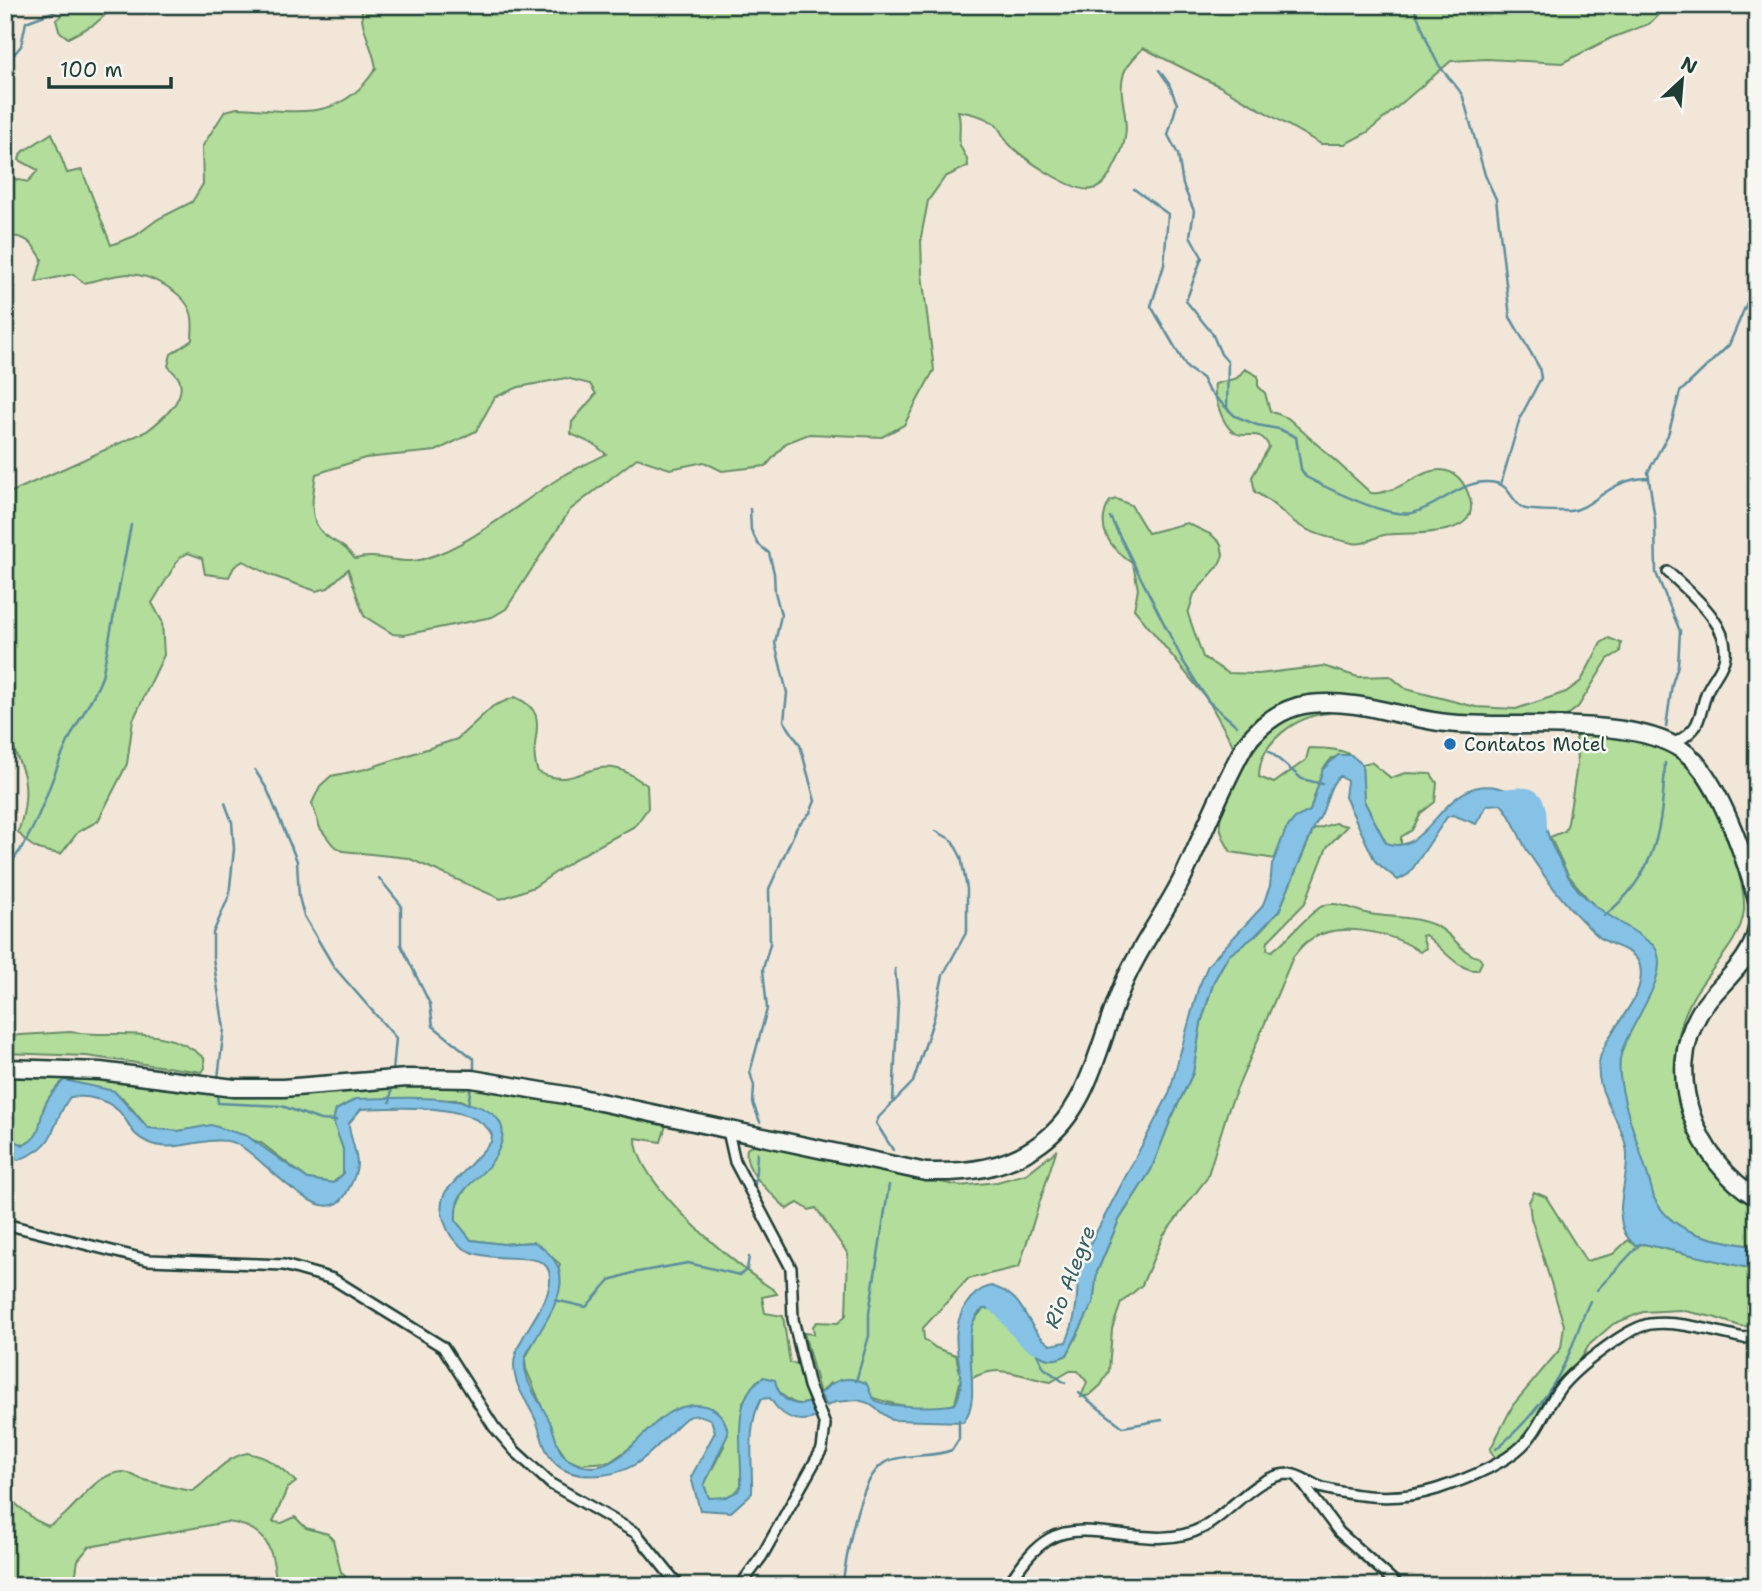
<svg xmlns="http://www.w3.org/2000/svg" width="1762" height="1591" font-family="'Shantell Sans',sans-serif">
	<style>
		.green { fill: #b2dd9a; stroke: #688d67; stroke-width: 2; fill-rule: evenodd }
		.water { fill: #85c2e5; stroke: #5c8d9e; stroke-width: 2 }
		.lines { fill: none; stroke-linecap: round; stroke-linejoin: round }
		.stream { stroke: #5c8d9e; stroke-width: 2.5 }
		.river { stroke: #85c2e5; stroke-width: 14 }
		.street-casing { stroke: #1f3d34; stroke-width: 14 }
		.highway-casing { stroke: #1f3d34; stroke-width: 21 }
		.street { stroke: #f6f6f2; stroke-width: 9 }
		.highway { stroke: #f6f6f2; stroke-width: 16 }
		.poi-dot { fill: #1f6fb2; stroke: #f6f6f2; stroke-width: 2.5 }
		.labels { text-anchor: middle; stroke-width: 5; stroke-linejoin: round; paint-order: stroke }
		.poi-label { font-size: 19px; fill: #1f3d34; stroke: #f6f6f2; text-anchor: start }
		.water-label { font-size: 21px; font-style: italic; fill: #385e60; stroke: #f6f6f2 }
	</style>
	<rect width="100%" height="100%" fill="#f2e6d8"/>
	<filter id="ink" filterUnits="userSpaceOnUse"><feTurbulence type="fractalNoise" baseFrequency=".0143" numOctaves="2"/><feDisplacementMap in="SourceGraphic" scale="14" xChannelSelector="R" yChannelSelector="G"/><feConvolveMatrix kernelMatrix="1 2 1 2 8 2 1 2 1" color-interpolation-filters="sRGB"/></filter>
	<g filter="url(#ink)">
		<!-- green -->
		<path class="green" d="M75,5H116L95,24L68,38L59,31L56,20Z
			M362,5H1668L1649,24L1611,38L1562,63L1486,59L1451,61L1368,132L1345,144H1321L1219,86L1143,48C1137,55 1127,64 1124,73C1115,101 1136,120 1119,157C1113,168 1107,186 1093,189C1074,194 1023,158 1010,145C1003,138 1001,129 994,123C983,116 971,113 958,111C962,124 958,137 960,145C963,154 968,156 968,166L945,177L928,201L921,237L922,274L934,370L904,425L882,437L809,434L786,443L766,466L722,471L704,462L670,469L637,458L570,510L506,609L492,617L404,635L393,634L364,616L348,569L328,588L316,591L270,575L243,561L234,567L229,577L205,574L202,558L188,553L180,557L152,603L162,621L164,655L133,720L127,764L98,821L78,832L61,854C41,851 31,849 18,832C25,813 29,786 21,767C15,751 9,741 12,724L5,720V495L147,431C160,421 188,399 179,379C177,375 171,370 168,366L171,354L192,340C192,331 194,321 191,313C184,291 149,274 128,274C114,275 98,280 84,283L73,274L36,282L42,259C33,243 25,234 5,237V177L28,182L38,170L19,160L21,153L52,133L67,173L82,170L111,245L135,236L158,219L192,202L203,184L202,147L225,111L237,108C294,110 340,125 376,68C373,46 359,27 362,5ZM566,378L590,384L596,394L572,422L571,434L595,445L606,454C590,463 573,469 558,479C515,506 473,544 424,559C400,566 378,552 355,559C342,542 338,546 324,534C307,520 313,494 316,474L365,458L436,451L476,431L495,397L519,387Z
			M1245,369L1258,376V386L1265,393L1270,411L1288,418L1371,493C1398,496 1424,464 1447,471C1458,474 1464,483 1468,493C1488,542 1406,531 1384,535C1374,537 1364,546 1353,543C1334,539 1309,534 1293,521C1280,510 1270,500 1255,492L1252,477L1269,447C1260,425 1245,442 1232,431C1222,423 1213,395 1215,384L1237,378Z
			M1116,499L1131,505L1148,533L1187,523L1212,535L1221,544L1223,555L1219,565L1194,594L1188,614L1203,657L1228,673L1259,674L1323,666L1358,677L1390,676L1406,689L1476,707L1516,709L1566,692L1581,681L1601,643L1609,638L1621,643L1620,652L1608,659L1578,707L1559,722L1450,716L1328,695L1302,698L1238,754L1208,700L1134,609L1138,589L1133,564C1110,548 1094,528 1110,501Z
			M515,697C556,715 525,739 538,772C575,790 585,761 618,769C628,771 638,780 647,785L648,808L635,826L578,857L534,887L501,899L408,858L343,851L333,845L320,828L312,803L320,786L331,776L366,769L457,739L493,706Z
			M1329,710V713C1297,716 1259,741 1259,777L1274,783L1306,760L1309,748C1320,748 1341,749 1351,755L1332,758L1323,769L1310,811L1286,829L1275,859L1231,852C1225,842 1220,833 1220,822C1221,802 1257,740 1273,727C1288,716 1310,711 1329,710Z
			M1576,735L1616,736L1677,750C1687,764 1701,778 1708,793C1722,819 1746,881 1744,910C1741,944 1706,971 1691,1001C1655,1069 1685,1171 1757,1202V1247C1718,1240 1674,1237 1654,1199L1618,1083L1620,1057L1654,946L1605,915L1587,898L1568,875L1550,837L1565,831L1568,823L1577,765Z
			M1371,762L1391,778L1405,773L1431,774L1437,783L1435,802L1421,813L1412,830L1401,837V844L1396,846L1386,843L1364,801L1362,764Z
			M1335,823L1347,826L1327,847L1305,903L1268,941L1267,950L1272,951C1289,939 1302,920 1319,908C1335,897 1355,912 1370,914C1393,918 1418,916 1438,927C1454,935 1462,954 1480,958L1482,962L1478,970C1458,972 1441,946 1425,935L1422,936L1426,948L1420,952C1394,932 1337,920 1308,941C1302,945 1297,952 1293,957L1228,1110L1207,1178L1163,1236L1142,1285L1121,1303L1112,1329L1109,1371L1101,1385L1090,1395L1081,1397L1087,1382L1078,1371H1070L1051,1382C1020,1377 1000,1362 971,1379L970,1325L983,1309C1002,1306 1017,1322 1024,1339L1067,1355L1093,1303L1097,1272L1119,1220L1151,1170L1171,1119L1193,1073L1201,1023L1214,981L1228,956L1255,936L1279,911L1313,830Z
			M70,1032C116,1039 165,1023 204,1058L205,1068L202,1072L86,1056L5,1053V1036Z
			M5,1069L170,1084L509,1086L667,1122L661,1142L636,1138C635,1183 737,1267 774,1290L777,1294L762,1297L765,1313L783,1316L790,1363L804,1364L817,1397C802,1410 790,1403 778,1391C773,1386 763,1383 757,1381L743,1402L741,1485C736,1496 720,1501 709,1498L704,1485L724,1446L712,1408L656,1423L641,1440L610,1462L578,1464L567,1459L558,1446L526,1369L525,1359L545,1320L560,1264L534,1242L503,1244L471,1240L456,1221C452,1179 505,1170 501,1126L461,1100L356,1099L336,1110C331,1126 340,1135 343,1150C345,1158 343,1167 343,1174L333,1183L308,1179L261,1143L211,1126L179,1131L148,1128L122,1097L64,1080C56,1088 48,1097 44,1107C41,1114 43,1122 41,1129C35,1147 17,1147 5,1136Z
			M753,1144L960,1186L997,1182L1026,1174L1056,1151L1019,1267L968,1279L923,1328L924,1339L936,1348L956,1355L961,1378L955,1404C916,1417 867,1396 830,1383L820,1394L804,1333L814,1334L813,1326L817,1322L838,1323L846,1315L848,1254L816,1208L809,1210L798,1203L787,1209C773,1194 742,1172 747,1149Z
			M1534,1192L1546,1197L1586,1261L1613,1254L1628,1240L1635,1245L1644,1244L1757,1270V1327L1740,1326L1713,1317L1680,1310L1643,1312L1613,1324L1589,1345L1542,1429L1499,1464L1490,1450L1513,1405L1561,1348L1564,1325L1531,1218L1529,1202Z
			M247,1453C267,1456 282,1468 296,1482L287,1489L273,1522L282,1523L295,1517L306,1528L328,1534L333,1540L341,1572L354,1586H277C272,1549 269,1527 227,1522L89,1547L78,1560L74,1586H5V1495L35,1520L48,1526C75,1515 91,1472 124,1472C131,1473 137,1478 144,1480C161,1484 177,1489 193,1491C212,1478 223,1458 247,1453Z"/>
		<!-- water -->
		<path class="water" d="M1338,755H1351L1362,764L1364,801L1386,843C1433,860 1444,762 1511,792C1544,806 1540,813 1551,843C1553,849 1565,869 1568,876C1588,910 1626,922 1654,946C1675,975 1624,1029 1620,1059C1615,1092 1646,1161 1654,1198C1674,1237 1718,1240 1757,1247V1270L1644,1244L1635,1245C1607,1224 1629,1183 1627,1154C1625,1121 1591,1092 1600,1058C1608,1027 1647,999 1640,966C1636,948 1610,947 1598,936C1572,913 1549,884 1530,855C1518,838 1515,819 1501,804L1487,805L1476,824L1453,815L1447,817L1409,874L1398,880L1375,861L1345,797L1347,781L1340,776C1325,788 1328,810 1315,825L1279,911L1255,936L1228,956L1214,981L1201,1023L1193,1073L1171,1119L1151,1170L1119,1220L1097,1272L1093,1303L1067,1355C1024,1378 1025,1303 983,1309C953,1330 987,1395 963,1422L892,1420L868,1403L858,1400L835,1402L827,1406L820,1394C834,1379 846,1375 866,1383C869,1387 870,1394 873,1398C878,1408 944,1408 955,1404C972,1375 943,1343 965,1306C971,1296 979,1289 991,1286C1029,1296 1023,1328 1051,1345L1066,1342C1078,1317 1077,1292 1079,1265L1169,1094L1198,989L1208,965L1262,907L1270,886L1272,865L1286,829L1295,818L1310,811L1323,769Z
			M64,1080L114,1091L148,1128L179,1131L211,1125L247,1136L308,1179L333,1183L343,1174V1149L333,1121L336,1110L356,1099C391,1099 542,1084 493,1160C477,1184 453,1187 456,1221L471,1240L503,1244L534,1242C580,1270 557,1303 535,1340C532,1346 526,1352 525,1359C522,1381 542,1404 550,1422C556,1435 556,1452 569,1460C611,1486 639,1432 667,1414C690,1399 724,1401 728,1434L704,1485L709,1498L726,1497L738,1491L741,1485C743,1454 729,1395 764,1377L775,1380C779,1402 800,1412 817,1397L814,1418C795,1424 780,1415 770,1398L761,1399C746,1428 753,1462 752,1493L731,1512L700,1510L691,1477L715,1432L711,1420C702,1415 695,1414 686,1418C669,1432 653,1454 634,1465C614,1477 572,1482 554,1462C544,1451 542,1437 537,1423C529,1402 514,1389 514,1365C514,1337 552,1305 550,1277C548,1237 467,1282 446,1226C441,1213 439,1204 446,1191L491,1142L492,1135C476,1101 393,1108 361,1109L349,1123C349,1137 357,1150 357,1165C356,1174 352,1183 348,1190C325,1242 259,1149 232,1142C204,1135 173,1155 147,1142C132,1135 132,1128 123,1116C112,1100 88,1095 70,1097C48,1127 61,1144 18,1160L5,1156V1136L23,1145C43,1136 37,1126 44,1108C47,1098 56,1088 64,1080Z"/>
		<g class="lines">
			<!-- stream -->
			<path class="stream" d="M1412,5C1422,23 1427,44 1437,62C1445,76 1458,85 1463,97L1485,175L1496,199L1510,317L1539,367L1541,378L1520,418L1501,484
				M5,65L21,46L26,22L71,5
				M1159,70L1169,84L1177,104L1168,135L1178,154L1183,185L1194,211L1190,236L1202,257L1186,301L1212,333L1221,354L1228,362L1227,409
				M1134,189L1168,214L1164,265L1151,306L1187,368L1202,378L1208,390L1235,416L1257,425L1279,429L1296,437L1301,469L1306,477C1329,489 1387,518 1412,513C1440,507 1464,476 1496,483C1509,485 1512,502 1523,508C1528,511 1563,511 1570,511C1595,508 1609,478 1648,478
				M750,509L751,530L758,544L769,553L774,573L775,592L781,615L775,643L787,693L784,721L800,745L815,801L810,813L797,827L769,889L770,944L763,969L767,1009L750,1072L754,1086L753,1103L760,1122
				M1110,517L1183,661L1208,701L1237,726
				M1666,727L1672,684L1678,665L1680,631L1656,573L1655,520L1648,472L1668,435L1680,392L1729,345L1757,279
				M1269,751L1302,779L1322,784
				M255,770L267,789L297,861L299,897L304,916L334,967L396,1038L393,1072
				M5,870C38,834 47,787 67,744C77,721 93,701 102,677L131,525
				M379,878L401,905V945L430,1004L433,1026L474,1059V1071
				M1604,916C1658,874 1662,826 1665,763
				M218,1078L224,1029L213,958V933L229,896L234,849L232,822L225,803
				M217,1094L218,1103L282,1106L320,1120L336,1121
				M893,1101L898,1002L895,969
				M390,1102L392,1087
				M468,1104L471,1087
				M893,1150L876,1123L879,1117L913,1082L934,1018L943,975L967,931V889L961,857L952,840L936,831
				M755,1185L757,1153
				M1597,1290L1640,1244
				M555,1300L586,1307L610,1280L632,1273L688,1263L740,1275L747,1269L749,1257
				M1037,1354L1044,1368L1065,1383
				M856,1381L869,1336V1313L889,1185
				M1079,1393L1123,1427L1162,1420
				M1496,1449C1526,1424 1552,1393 1568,1356C1576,1338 1581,1319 1590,1301
				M842,1586C847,1556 858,1473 888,1461C908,1453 932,1458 952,1450L959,1439V1420"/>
			<!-- river -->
			<path class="river" d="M1497,797C1531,792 1540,791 1540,828
				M992,1303C1011,1314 1017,1342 1040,1347"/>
			<!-- street casing -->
			<g class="street-casing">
				<path id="street" d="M1668,572C1690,593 1733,626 1724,660C1720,673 1710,682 1706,694C1697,724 1701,728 1672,745
					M728,1131L735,1162L791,1268L793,1319L809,1386L825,1425L822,1449L762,1556L740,1586
					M5,1224L148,1260L284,1265L333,1279L443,1347L494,1427L515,1451L551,1484L636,1533L679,1586
					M1298,1477L1339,1532L1399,1586
					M1007,1586C1019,1569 1030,1550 1049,1539C1090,1515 1152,1555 1204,1527C1230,1513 1257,1474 1289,1474C1302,1475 1311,1485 1323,1488C1361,1498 1399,1501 1437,1489C1464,1480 1501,1466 1522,1446C1539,1430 1546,1407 1560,1388C1575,1369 1626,1328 1650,1324C1679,1320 1715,1332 1744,1338L1757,1335"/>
			</g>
			<!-- highway casing -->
			<g class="highway-casing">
				<path id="highway" d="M1757,929C1750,965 1718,983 1700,1012C1662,1076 1697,1162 1757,1198
					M5,1068L100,1071L234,1088H283L407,1078L472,1079L577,1097L926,1172C968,1173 1006,1169 1041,1143C1094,1105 1100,1031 1127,976C1143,942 1165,912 1182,879C1203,835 1221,788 1245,745C1261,724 1283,707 1310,704C1357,698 1401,718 1447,723C1511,730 1629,714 1682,750C1718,774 1745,859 1757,900"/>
			</g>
			<!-- street -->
			<use href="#street" class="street"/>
			<!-- highway -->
			<use href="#highway" class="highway"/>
		</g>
	</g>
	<!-- markers -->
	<circle class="poi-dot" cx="1450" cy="744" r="7"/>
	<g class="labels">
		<!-- poi labels -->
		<g class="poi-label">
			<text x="1464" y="751">Contatos Motel</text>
		</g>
		<!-- water labels -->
		<g class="water-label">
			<text transform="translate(1070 1277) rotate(-69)" y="7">Rio Alegre</text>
		</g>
	</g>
	<!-- margin -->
	<rect width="1762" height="1591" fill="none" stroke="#f6f6f2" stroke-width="28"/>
	<rect x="14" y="14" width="1734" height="1563" fill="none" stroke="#1f3d34" stroke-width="2.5" filter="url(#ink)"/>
	<!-- north arrow -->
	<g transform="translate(1682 80) rotate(26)" stroke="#f6f6f2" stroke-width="5" paint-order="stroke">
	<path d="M0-5L12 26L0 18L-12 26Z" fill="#1f3d34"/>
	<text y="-10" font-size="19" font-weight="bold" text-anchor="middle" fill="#1f3d34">N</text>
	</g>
	<!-- scale -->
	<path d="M49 77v10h122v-10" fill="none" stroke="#1f3d34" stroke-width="3.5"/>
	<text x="60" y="77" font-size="21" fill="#1f3d34" stroke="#f6f6f2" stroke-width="5" paint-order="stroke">100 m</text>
</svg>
